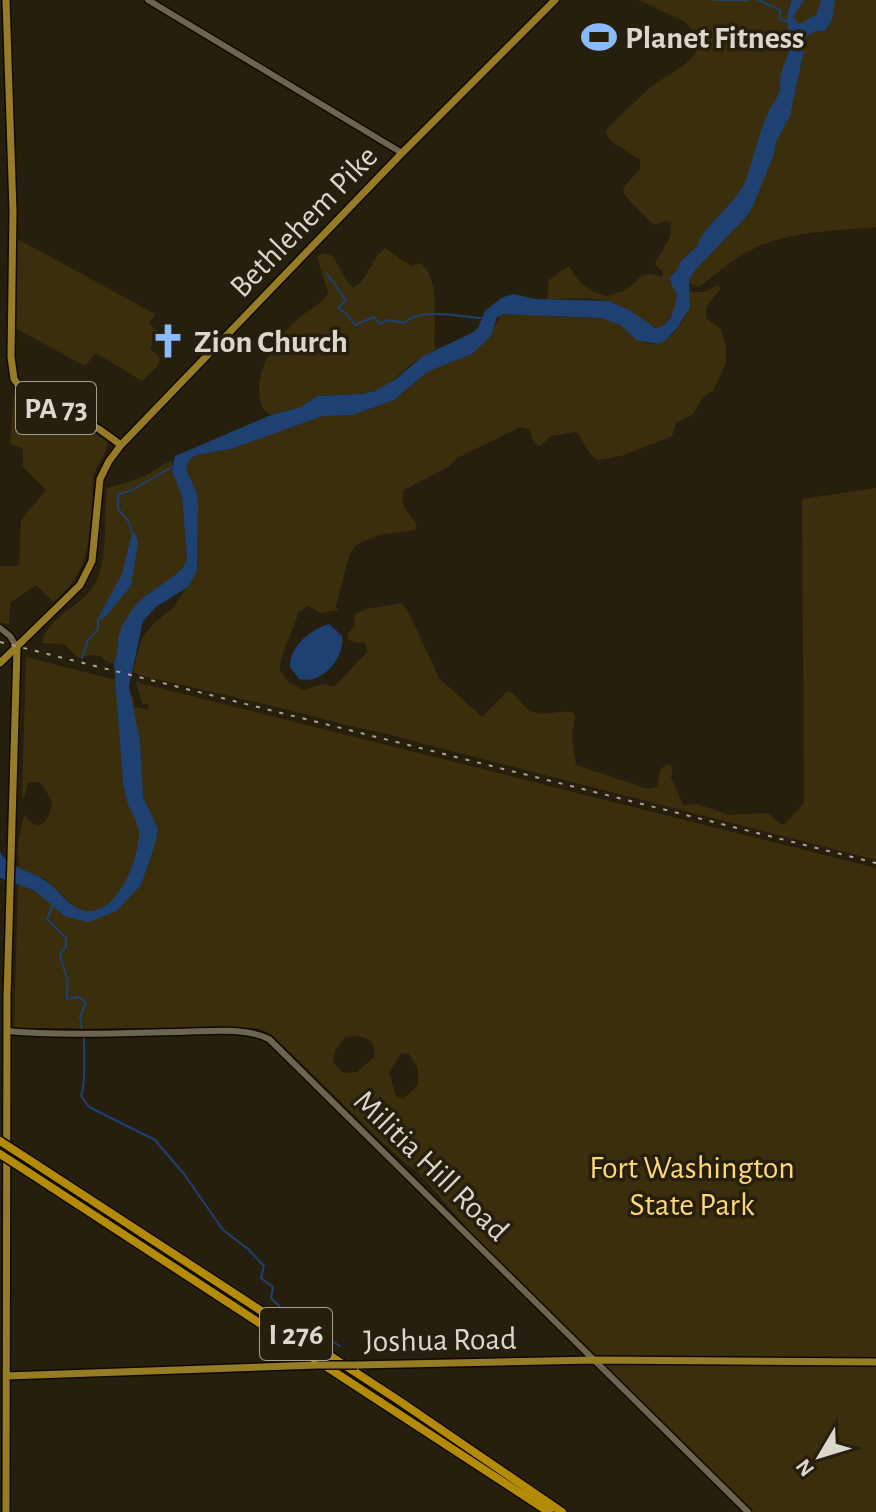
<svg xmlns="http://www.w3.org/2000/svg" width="876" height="1512" font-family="'Alegreya Sans',sans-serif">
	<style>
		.green { fill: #3a2e0d; fill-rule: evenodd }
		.water { fill: #1e4171 }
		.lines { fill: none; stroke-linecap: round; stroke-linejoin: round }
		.stream { stroke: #1e4171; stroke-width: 2 }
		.minor-casing { stroke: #100900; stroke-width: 9 }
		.major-casing { stroke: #100900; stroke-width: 10 }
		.highway-casing { stroke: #100900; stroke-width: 11 }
		.minor { stroke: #6e6551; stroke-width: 6 }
		.major { stroke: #977c26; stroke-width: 7 }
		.highway { stroke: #b38b09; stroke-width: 8 }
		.rail { stroke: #aaa497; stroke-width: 2; stroke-dasharray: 4 8; stroke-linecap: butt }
		.major-bridge-casing { stroke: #100900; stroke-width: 10; stroke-linecap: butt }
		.highway-bridge-casing { stroke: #100900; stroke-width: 11; stroke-linecap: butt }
		.major-bridge { stroke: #977c26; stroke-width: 7 }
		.highway-bridge { stroke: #b38b09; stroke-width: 8 }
		.labels { text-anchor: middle; stroke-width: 7; stroke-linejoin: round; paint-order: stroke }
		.shield { fill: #271f0d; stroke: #a6a093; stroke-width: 2 }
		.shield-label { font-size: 30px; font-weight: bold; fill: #dcd7cc }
		.poi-label { font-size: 32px; font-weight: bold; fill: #dcd7cc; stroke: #271f0d; text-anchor: start }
		.street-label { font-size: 32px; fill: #dcd7cc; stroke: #271f0d }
		.park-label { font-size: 32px; fill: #fed779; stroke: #271f0d }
	</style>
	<rect width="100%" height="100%" fill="#271f0d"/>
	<!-- green -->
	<path class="green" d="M639,0H792L787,13L795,0H876V227C835,231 788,231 751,250C732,259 716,275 699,287L683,280L698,245L680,262L678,269L670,277C671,291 669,277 675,289C681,302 671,320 660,328C642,327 628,307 611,302C591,296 567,300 547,299L549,280L569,266C577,282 587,291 606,296C613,295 626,290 632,285C645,274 643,271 662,277L663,272L655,264L670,237L671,224L666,221L654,225L625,196L623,188L640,169V160L611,141L605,131C618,118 632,104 646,91C666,73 693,68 701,40L685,22Z
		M16,238L155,314L149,324L160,332L150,348L160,358L157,367L142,381L96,353L85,366L15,328Z
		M385,248L411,266L421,263C438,280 434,304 435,324C436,333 432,339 436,349L413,363L386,386L375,391L362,394L317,396L301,407L271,415C260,408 259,401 259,388C260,361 282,330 304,314C314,307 322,303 328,293L317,257L323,253L333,256L346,280L353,288C368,280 371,258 385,248Z
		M719,285L720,290L706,307V318L721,329L726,346V363L713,391L704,396L693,414L676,423L672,436L621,456L598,460C586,454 586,442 576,432L551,436L540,446L534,443L529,429L520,427L457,458L448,467L404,490C399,506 409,513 417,524L415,530L378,535L356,545L349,556L336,607L338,610L321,613L308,606L298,612C294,633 280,650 280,671L289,682L303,690L323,684L334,687L367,652L365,642L358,643L348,640V634L354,626L355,614L367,609L401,603L407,609L439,678L482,717L508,691C518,695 522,707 533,712C548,717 559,709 573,713L575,716L572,738L576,765L648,789L657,787L661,768L669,764L673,768L671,777L683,805L697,804L729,815L766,813C773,815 776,823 784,825L804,803L802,499L876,488V860L416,742C394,734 373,732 350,726C280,707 209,691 138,675L133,670L142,638L154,623L173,608L197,571L198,504L197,494L186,468L190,459L196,455L231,449L323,416L353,415L394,400L427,372L472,354L490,336L500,315C521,313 542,316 563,317C580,318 598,316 614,322C632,328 634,345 658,344C677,336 692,312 688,292H704Z
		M14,394L107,440C108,455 97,462 94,475C92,482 93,492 92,500C89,544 89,573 53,602L36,585L10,603L9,624L0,623V566H19L21,520L46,490L23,467V449L10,444Z
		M172,461V471L182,496L187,560C181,577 154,586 141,600C133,609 122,628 119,639C117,647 118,654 114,663C106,663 106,660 100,656C92,653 85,657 78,658L64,644L42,643C47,616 84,606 96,582C109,554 103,518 107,488C119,485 132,481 144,476C155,472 161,464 172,461Z
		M26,657L116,680L123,784L127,803L121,693L133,696L134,707L149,710L148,704H142L136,682L876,868V1512H753L475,1237L416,1170L406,1164L382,1142L271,1034L258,1028H14L18,885L73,905L45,879L19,868L18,844L24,815C39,835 50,822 52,801L40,782L28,783L24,799L22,797ZM357,1036C371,1039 376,1042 374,1057L357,1072L343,1073L333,1062L335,1050L346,1037ZM401,1053L409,1054L418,1069V1085L403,1099L396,1096L389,1073Z"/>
	<!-- water -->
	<path class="water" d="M792,0H804L793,17L799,24L817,14L821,0H835L832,20L825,31H815L807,36L790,116L776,142L774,154L753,206L746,217L695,270L689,280L690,307L678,327L666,340L658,344L636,340L621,325L600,318L504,314L497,317L491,336L472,354L427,372L394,400L353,415L323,416L231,449L196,455L190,459L186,468L197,494L198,504L197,571L188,587L157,606L143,621L129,686L140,741L143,797L158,829L156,841L141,885L117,911L88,922L66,917L35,891L0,878V852C10,869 31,870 46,881C58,889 66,903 79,909C115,923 137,862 139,837C140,822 131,814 127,802C125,796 125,790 123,784L114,663C119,652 116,643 120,632C122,623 130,613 136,605C149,589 182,576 187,560L182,496L172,471L175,456L271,415L301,407L317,396L362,394L375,391L396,379L423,356L472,333L478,328L485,311L501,298L513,294L535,299L609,301L631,311L655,328C671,326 675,309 677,294L671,284L670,277L678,269L680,262L698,245C699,231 736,203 745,182C754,158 758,134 769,111C772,105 779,96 780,89C780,73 782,70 788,54C794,37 781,22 792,0Z
		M135,533L138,542L131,586L106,616L96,622L122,574L131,537Z
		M329,624L342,636C345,658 322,685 299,679L290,667C289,647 311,629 329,624Z"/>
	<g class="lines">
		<!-- stream -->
		<path class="stream" d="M714,0H748
			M758,0L780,10V19L789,22
			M327,274L346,300L338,308L346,313L355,325L374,317L380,324L388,320L405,323C418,307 461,317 481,318
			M133,536L129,522L118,509V494L130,491L174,466
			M82,658L88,640L98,629V620
			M54,902L47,919L66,938V947L60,953C61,963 65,970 67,979C69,986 66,992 67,999L79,997L86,1003L80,1017L82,1030
			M84,1038C84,1052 86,1086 81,1096L89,1107L155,1140L184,1174L223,1230L248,1249L264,1266L261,1278L273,1287L271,1298L279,1306L284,1315L340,1346"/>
		<!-- minor casing -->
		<g class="minor-casing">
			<path id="minor" d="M148,0L402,153
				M0,628L10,636L17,648
				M7,1031C63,1036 120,1033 176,1032C205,1032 243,1026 269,1039L748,1512"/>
		</g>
		<!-- major casing -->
		<g class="major-casing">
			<path id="major" d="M6,0L13,211L11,357L14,379L22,390L99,429L121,445
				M0,663L80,585L92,561L100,479L109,461L121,445L402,153L555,0
				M357,1365L595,1360L876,1362
				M6,1376L317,1365
				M6,1512L7,997L17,648"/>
		</g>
		<!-- highway casing -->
		<g class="highway-casing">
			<path id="highway" d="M28,1159L398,1400L562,1512
				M28,1172L549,1512"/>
		</g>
		<!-- minor -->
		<use href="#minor" class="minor"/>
		<!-- major -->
		<use href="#major" class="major"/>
		<!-- highway -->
		<use href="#highway" class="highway"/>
		<!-- rail -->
		<path class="rail" d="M0,642L876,863"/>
		<!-- major-bridge casing -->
		<g class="major-bridge-casing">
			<path id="major-bridge" d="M317,1365H357"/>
		</g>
		<!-- highway-bridge casing -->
		<g class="highway-bridge-casing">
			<path id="highway-bridge" d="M0,1141L28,1159
				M0,1154L28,1172"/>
		</g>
		<!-- major-bridge -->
		<use href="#major-bridge" class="major-bridge"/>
		<!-- highway-bridge -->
		<use href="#highway-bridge" class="highway-bridge"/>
	</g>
	<!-- icons -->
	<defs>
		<g id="stadium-bare" transform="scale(2.76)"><path d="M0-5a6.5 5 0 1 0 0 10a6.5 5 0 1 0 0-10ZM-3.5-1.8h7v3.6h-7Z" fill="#8abafc" stroke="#271f0d" stroke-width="2.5" paint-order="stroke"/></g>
		<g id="church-bare" transform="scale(2.76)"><path d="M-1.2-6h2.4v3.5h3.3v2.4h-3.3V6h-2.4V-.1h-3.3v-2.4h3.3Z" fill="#8abafc" stroke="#271f0d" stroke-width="2.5" paint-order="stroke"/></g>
	</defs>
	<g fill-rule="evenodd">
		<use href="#stadium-bare" x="599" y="37"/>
		<use href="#church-bare" x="168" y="341"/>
	</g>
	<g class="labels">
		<!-- shield labels -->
		<g class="shield">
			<rect x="16" y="382" width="80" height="52" rx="6"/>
			<rect x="260" y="1308" width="72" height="52" rx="6"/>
		</g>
		<g class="shield-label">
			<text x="56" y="418">PA 73</text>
			<text x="296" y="1344">I 276</text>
		</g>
		<!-- poi labels -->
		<g class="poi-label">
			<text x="625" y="48">Planet Fitness</text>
			<text x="194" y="352">Zion Church</text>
		</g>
		<!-- street labels -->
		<g class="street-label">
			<text transform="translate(303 221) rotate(-46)" y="11">Bethlehem Pike</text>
			<text transform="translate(432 1165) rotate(44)" y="11">Militia Hill Road</text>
			<text transform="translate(440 1339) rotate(-1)" y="11">Joshua Road</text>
		</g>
		<!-- park labels -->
		<g class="park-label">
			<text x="692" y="1178">Fort Washington<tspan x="692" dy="37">State Park</tspan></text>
		</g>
	</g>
	<!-- north arrow -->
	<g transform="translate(820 1456) rotate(232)" stroke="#271f0d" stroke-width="6" paint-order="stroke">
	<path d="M0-6L14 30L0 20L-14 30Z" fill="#dcd7cc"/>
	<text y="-12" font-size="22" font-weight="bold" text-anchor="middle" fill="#dcd7cc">N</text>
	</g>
</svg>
